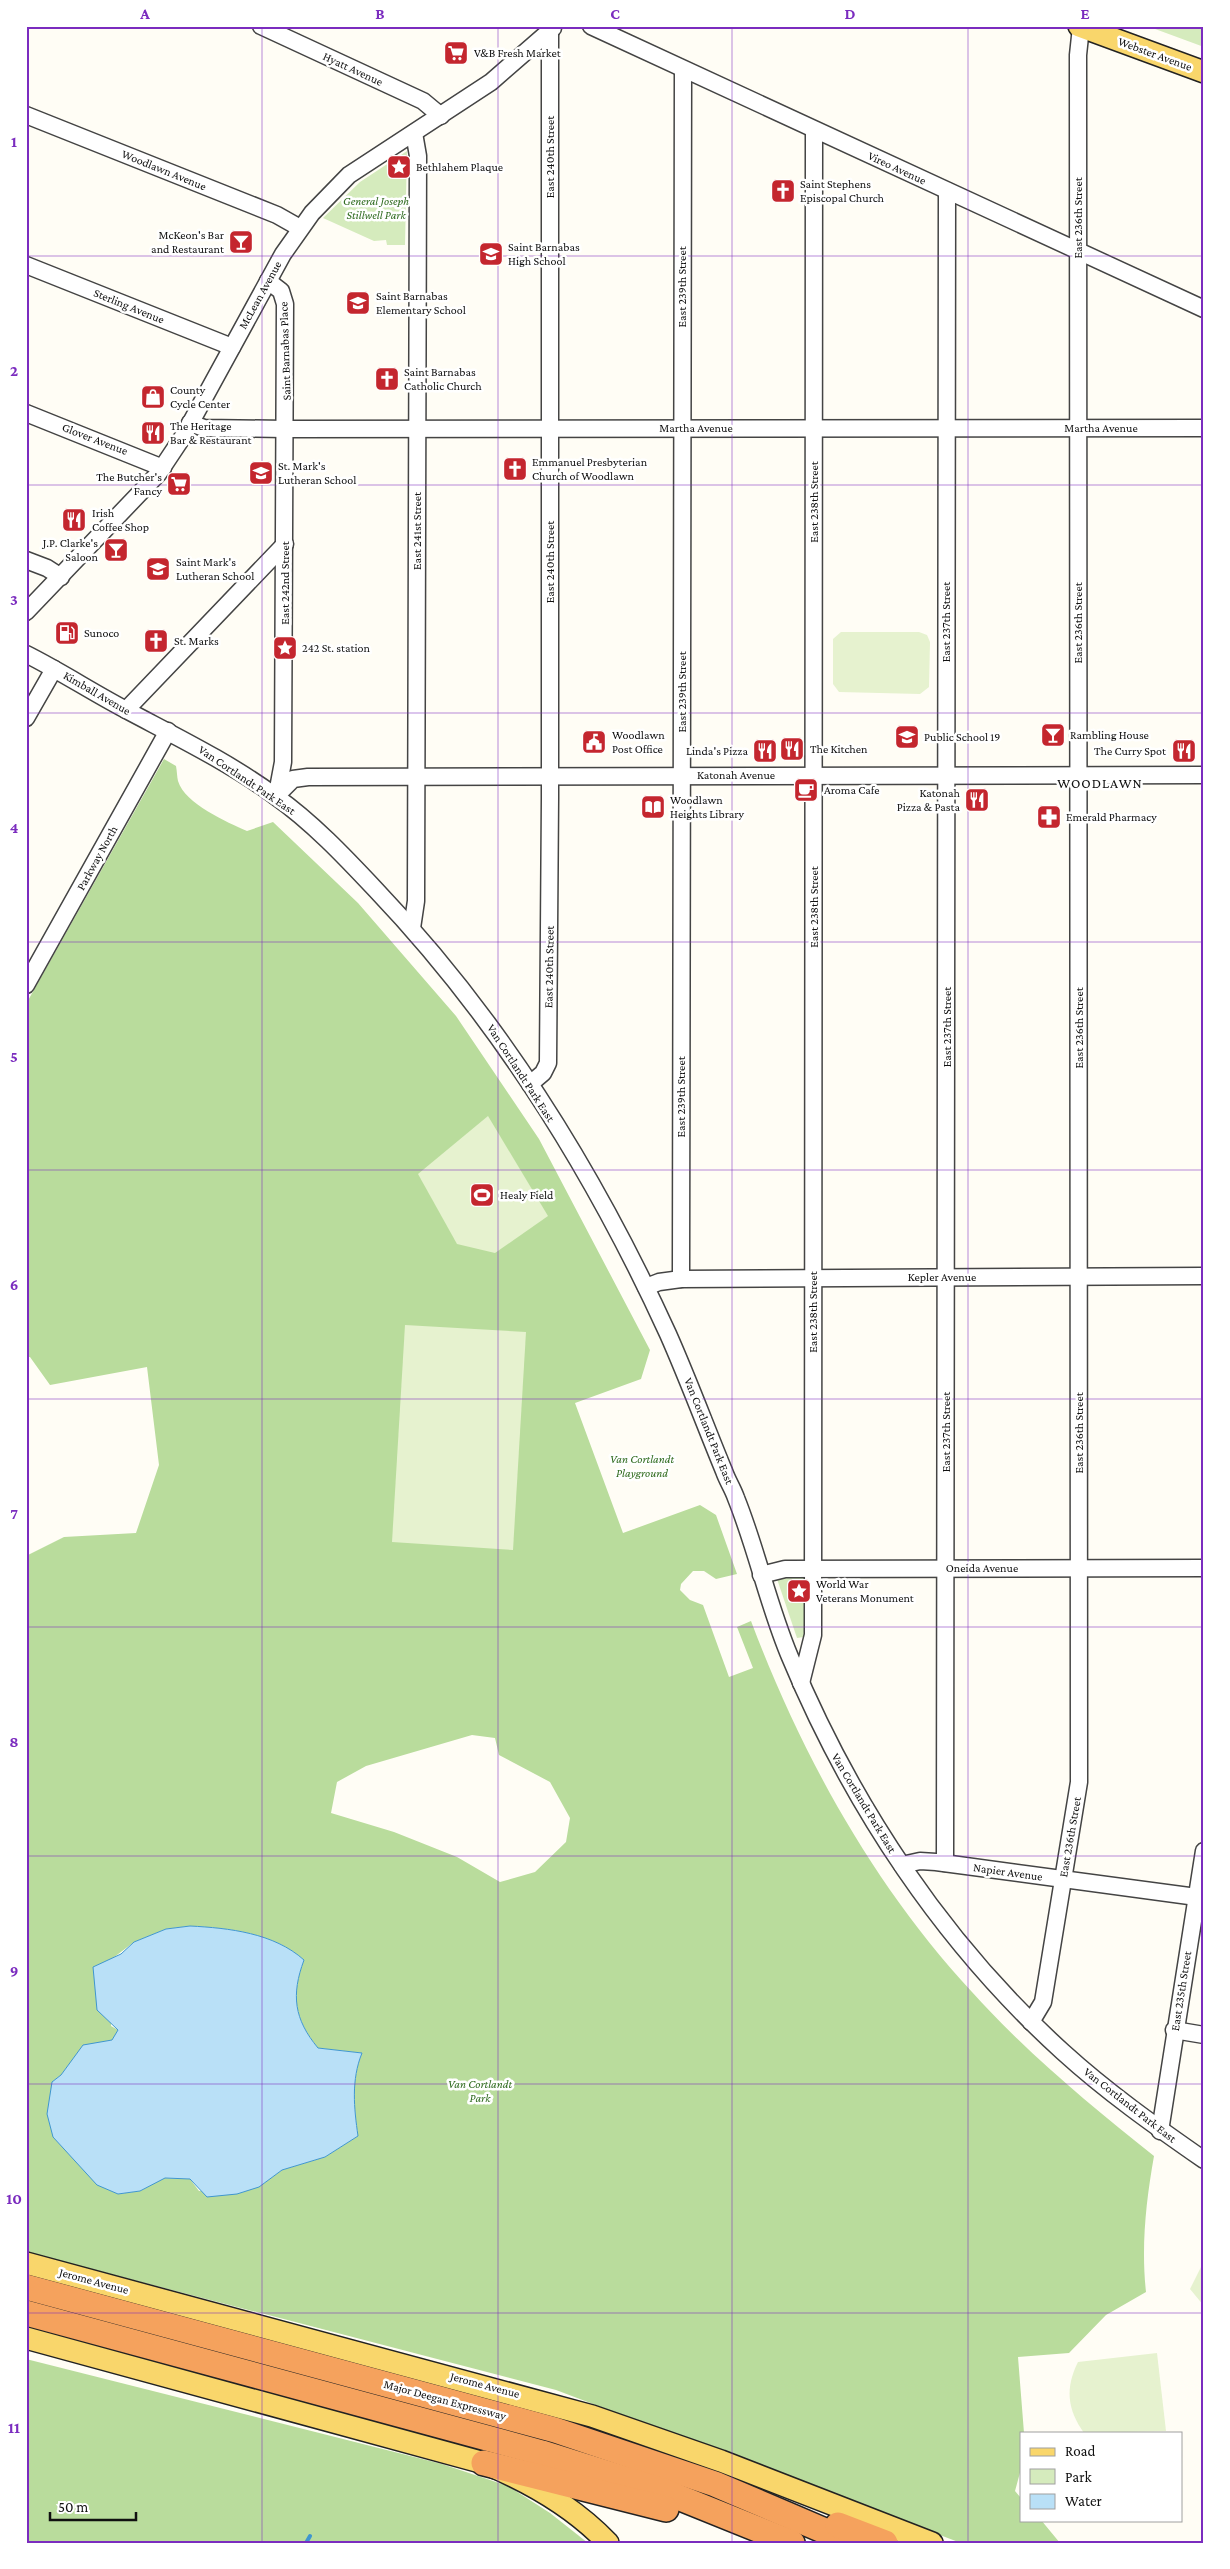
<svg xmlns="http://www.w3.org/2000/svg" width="1230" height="2569" viewBox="0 0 1230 2569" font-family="'Crimson Pro',serif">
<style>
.green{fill:#d5ebbd}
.forest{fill:#b9dc9c;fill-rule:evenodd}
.pitch{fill:#e6f2cf}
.water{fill:#b9e0f7;stroke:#3f96cf}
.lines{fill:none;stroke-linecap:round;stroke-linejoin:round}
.stream{stroke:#3f96cf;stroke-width:4}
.minor-casing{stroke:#444;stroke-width:19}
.major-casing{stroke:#222;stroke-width:24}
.highway-casing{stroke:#222;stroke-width:28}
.minor{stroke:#fff;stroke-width:16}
.major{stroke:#f9d66b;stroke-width:21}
.highway{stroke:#f5a25d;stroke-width:25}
.grid{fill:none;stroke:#7b2cbf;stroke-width:1;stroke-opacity:0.55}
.labels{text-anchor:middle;stroke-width:5;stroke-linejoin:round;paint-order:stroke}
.poi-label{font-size:12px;fill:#111;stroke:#fff;text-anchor:start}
.street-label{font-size:12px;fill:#111;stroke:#fff}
.park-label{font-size:12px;font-style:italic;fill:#2f6b1f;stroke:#fff}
.neighbourhood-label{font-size:14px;letter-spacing:1px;fill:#111;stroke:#fff}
.neatline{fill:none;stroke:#7b2cbf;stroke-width:2}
.grid-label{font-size:16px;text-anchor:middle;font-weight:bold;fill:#7b2cbf}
</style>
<rect width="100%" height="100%" fill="#fffdf5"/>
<!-- green -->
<g class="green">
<path d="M1147,26H1204V47Z"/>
<path d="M407,151L405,245H387L386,240L374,241L323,218L360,182Z"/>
<path d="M811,1575L810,1636L797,1638L777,1579Z"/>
</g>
<!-- forest -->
<g class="forest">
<path d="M164,759L176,766C177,771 177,777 178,781C185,804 227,822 247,831L273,822L358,903L456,1016L539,1139L650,1350L641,1379L575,1403L623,1533L700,1505L716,1515L737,1574L716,1579L704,1571H693L681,1584L680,1590L690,1600L703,1605L729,1677L753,1668L737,1627L751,1621C802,1756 873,1885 972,1992C1027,2053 1090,2105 1154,2156C1146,2201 1141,2247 1146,2292L1106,2315L1069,2353L1018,2357L1024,2433H1021V2469L1015,2491L1021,2498V2520H1041L1060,2543H961L556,2390L26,2252V1556L64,1537L136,1533L159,1465L147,1367L50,1385L30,1357H26V1004ZM472,1735L495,1738L499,1755L550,1782L570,1818L566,1842L535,1872L500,1882L457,1857L394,1832L331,1813L337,1782L366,1766ZM190,1926C229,1928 274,1933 304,1960C291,1995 294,2018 318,2048L362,2053C351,2081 354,2107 358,2136L325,2157L282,2170L259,2187L199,2191L190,2179L164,2178L140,2191L118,2194L97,2184L53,2137L52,2082L61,2075L83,2046L113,2040L118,2030L111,2026L113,1958L134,1942L166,1929Z"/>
<path d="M26,2359L442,2464L508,2486L550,2513L588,2543H26Z"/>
</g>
<!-- pitch -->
<g class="pitch">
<path d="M841,632H919L927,635L930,642L929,687L920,694L839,692L833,684V639Z"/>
<path d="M488,1116L548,1216L495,1253L457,1244L418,1174Z"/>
<path d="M405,1325L526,1332L513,1550L392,1542Z"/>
<path d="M1204,2261V2306L1190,2289Z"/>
<path d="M1157,2353L1166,2431L1084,2433C1067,2409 1065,2388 1078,2362Z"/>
</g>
<!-- water -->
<path class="water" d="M190,1926C229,1928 274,1933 304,1960C291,1995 294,2019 318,2048L362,2053C351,2080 354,2108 358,2136L325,2157L282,2170L259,2187L237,2194L207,2197L190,2179L165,2178L140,2191L118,2194L97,2185L53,2137L47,2114L52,2082L61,2075L83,2045L112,2040L118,2030L97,2010L93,1967L121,1954L134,1942L166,1929Z"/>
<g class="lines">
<!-- stream -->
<path class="stream" d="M306,2543L310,2536"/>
<defs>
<g id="minor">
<path d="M261,26L423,101L441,116"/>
<path d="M591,26L1204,309"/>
<path d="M26,115L277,215L300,228"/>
<path d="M26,265L232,347"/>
<path d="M268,281L281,291L285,304L283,762L277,794"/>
<path d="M26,413L163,468"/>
<path d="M190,423L204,428L286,429L1204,428"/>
<path d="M26,560L47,568L61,577"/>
<path d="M26,612L158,474L184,435L283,254L312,213L349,175L491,82L553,28"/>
<path d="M26,654C62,672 95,694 130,712C179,738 230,763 275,796C312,822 345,857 376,890C499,1019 594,1172 668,1334C688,1379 705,1425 724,1471C727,1480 733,1489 736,1498C757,1550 768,1605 790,1657C852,1806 943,1943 1063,2052C1107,2092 1155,2126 1204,2160"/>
<path d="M126,710L285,544"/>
<path d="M26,718L54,669"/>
<path d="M276,796L293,779L308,777L1204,775"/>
<path d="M412,928L416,901L418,156L414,133"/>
<path d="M26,985L168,731"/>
<path d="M530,1084L543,1073L548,1063L550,798V32"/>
<path d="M681,1279L683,70"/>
<path d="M646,1287L659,1282L681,1279L1204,1276"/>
<path d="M761,1575L785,1569L1204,1568"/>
<path d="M801,1683L813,1635L814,130"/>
<path d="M945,1863L947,191"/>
<path d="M902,1865L920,1861L936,1862L1204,1898"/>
<path d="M1031,2022L1043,2002L1079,1782L1078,55L1081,27"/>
<path d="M1174,2030L1204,2035"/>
<path d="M1160,2131L1204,1851"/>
</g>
<g id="major">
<path d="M1079,26L1204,72"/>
<path d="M26,2263L592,2416L721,2461L932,2543"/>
<path d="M26,2338L484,2463C530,2482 573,2506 608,2543"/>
</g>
<g id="highway">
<path d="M26,2287L555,2430L715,2484L853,2543"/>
<path d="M26,2313L542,2453L663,2491L792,2543"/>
<path d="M484,2463L666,2509"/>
<path d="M838,2525L885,2543"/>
</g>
</defs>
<!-- minor casing -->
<use href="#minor" class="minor-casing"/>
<!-- major casing -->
<use href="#major" class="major-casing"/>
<!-- highway casing -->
<use href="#highway" class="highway-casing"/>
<!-- minor -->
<use href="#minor" class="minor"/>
<!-- major -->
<use href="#major" class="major"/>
<!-- highway -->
<use href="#highway" class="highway"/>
</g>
<!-- grid -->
<path class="grid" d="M262,26V2543M498,26V2543M732,26V2543M968,26V2543M26,256H1204M26,485H1204M26,713H1204M26,942H1204M26,1170H1204M26,1399H1204M26,1627H1204M26,1856H1204M26,2084H1204M26,2313H1204"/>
<!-- icons -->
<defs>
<symbol id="supermarket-square" viewBox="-11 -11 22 22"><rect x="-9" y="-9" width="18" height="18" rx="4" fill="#c4262e" stroke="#fff"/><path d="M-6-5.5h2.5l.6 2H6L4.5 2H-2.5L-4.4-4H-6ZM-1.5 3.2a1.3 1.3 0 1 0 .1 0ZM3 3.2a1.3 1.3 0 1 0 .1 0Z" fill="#fff"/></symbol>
<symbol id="sight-square" viewBox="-11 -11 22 22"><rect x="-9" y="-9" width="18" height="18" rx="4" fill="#c4262e" stroke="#fff"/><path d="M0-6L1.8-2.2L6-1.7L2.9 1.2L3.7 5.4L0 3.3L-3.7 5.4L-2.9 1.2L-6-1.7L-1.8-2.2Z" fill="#fff"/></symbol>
<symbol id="church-square" viewBox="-11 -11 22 22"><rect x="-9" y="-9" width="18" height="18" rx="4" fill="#c4262e" stroke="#fff"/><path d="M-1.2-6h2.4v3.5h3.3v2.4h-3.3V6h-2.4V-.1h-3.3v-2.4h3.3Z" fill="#fff"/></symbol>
<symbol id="bar-square" viewBox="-11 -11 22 22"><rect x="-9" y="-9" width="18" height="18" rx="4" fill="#c4262e" stroke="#fff"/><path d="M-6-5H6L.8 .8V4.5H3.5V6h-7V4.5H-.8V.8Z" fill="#fff"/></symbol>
<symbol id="school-square" viewBox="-11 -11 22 22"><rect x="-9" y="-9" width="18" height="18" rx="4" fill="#c4262e" stroke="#fff"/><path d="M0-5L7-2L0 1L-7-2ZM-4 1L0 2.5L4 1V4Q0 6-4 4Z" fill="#fff"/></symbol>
<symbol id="shop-square" viewBox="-11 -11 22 22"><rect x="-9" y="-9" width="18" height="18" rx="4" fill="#c4262e" stroke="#fff"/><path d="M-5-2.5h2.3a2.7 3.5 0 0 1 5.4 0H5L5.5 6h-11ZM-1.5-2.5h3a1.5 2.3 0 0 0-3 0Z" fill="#fff"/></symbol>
<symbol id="restaurant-square" viewBox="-11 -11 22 22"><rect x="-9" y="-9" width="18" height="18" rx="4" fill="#c4262e" stroke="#fff"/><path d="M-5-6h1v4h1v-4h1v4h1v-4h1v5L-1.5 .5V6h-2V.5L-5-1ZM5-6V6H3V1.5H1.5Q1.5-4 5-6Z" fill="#fff"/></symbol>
<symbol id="fuel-square" viewBox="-11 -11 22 22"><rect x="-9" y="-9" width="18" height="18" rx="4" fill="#c4262e" stroke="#fff"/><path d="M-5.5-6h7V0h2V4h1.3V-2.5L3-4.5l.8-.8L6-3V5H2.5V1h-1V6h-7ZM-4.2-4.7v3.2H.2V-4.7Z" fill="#fff"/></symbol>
<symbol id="civic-square" viewBox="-11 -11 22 22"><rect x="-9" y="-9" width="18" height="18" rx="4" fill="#c4262e" stroke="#fff"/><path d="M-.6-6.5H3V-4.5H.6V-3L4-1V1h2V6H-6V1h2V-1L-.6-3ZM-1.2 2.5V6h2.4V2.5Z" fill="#fff"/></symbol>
<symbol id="cafe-square" viewBox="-11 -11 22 22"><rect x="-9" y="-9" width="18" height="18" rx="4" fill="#c4262e" stroke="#fff"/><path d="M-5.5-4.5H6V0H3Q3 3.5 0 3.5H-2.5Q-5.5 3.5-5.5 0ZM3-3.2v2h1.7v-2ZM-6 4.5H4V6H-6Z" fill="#fff"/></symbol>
<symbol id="library-square" viewBox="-11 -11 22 22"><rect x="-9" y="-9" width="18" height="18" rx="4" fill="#c4262e" stroke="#fff"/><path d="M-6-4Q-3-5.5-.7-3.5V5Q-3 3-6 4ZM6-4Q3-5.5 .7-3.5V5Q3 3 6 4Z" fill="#fff"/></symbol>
<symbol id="pharmacy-square" viewBox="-11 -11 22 22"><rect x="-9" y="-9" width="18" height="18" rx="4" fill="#c4262e" stroke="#fff"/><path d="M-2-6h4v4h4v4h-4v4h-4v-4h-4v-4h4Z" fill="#fff"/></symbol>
<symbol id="stadium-square" viewBox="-11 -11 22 22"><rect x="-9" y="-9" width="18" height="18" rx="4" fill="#c4262e" stroke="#fff"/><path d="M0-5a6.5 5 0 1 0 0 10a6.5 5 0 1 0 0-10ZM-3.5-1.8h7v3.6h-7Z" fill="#fff"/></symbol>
</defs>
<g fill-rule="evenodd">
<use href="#supermarket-square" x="442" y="39" width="28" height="28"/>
<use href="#sight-square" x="385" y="153" width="28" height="28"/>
<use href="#church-square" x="769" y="177" width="28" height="28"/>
<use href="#bar-square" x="227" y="228" width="28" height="28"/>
<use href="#school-square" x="477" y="240" width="28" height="28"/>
<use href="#school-square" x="344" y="289" width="28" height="28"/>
<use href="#church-square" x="373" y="365" width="28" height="28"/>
<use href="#shop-square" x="139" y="383" width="28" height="28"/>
<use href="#restaurant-square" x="139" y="419" width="28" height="28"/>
<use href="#church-square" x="501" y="455" width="28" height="28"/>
<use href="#school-square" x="247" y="459" width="28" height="28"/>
<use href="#supermarket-square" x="165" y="470" width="28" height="28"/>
<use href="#restaurant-square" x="60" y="506" width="28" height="28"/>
<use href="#bar-square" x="102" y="536" width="28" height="28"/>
<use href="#school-square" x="144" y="555" width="28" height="28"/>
<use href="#fuel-square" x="53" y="619" width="28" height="28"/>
<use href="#church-square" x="142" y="627" width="28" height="28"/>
<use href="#sight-square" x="271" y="634" width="28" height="28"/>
<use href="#bar-square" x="1039" y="721" width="28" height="28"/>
<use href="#school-square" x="893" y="723" width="28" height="28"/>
<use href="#civic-square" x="580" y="728" width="28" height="28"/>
<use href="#restaurant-square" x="778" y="735" width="28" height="28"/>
<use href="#restaurant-square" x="751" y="737" width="28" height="28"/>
<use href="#restaurant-square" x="1170" y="737" width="28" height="28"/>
<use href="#cafe-square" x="792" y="776" width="28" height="28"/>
<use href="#restaurant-square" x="963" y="786" width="28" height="28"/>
<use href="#library-square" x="639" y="793" width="28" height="28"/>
<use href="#pharmacy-square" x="1035" y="803" width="28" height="28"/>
<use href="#stadium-square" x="468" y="1181" width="28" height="28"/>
<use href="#sight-square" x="785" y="1577" width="28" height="28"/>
</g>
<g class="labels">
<!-- poi labels -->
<g class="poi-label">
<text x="474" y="57">V&amp;B Fresh Market</text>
<text x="416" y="171">Bethlahem Plaque</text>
<text x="800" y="188">Saint Stephens<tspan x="800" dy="14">Episcopal Church</tspan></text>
<text x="224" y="239" text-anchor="end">McKeon's Bar<tspan x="224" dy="14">and Restaurant</tspan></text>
<text x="508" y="251">Saint Barnabas<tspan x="508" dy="14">High School</tspan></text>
<text x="376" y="300">Saint Barnabas<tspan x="376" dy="14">Elementary School</tspan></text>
<text x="404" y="376">Saint Barnabas<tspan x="404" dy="14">Catholic Church</tspan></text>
<text x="170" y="394">County<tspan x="170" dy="14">Cycle Center</tspan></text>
<text x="170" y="430">The Heritage<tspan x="170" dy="14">Bar &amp; Restaurant</tspan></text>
<text x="532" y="466">Emmanuel Presbyterian<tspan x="532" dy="14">Church of Woodlawn</tspan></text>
<text x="278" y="470">St. Mark's<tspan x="278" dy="14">Lutheran School</tspan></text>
<text x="162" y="481" text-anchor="end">The Butcher's<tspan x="162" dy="14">Fancy</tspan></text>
<text x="92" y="517">Irish<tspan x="92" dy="14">Coffee Shop</tspan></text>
<text x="98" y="547" text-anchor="end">J.P. Clarke's<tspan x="98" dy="14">Saloon</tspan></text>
<text x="176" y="566">Saint Mark's<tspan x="176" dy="14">Lutheran School</tspan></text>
<text x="84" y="637">Sunoco</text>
<text x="174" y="645">St. Marks</text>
<text x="302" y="652">242 St. station</text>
<text x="612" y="739">Woodlawn<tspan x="612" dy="14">Post Office</tspan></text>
<text x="1070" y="739">Rambling House</text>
<text x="924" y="741">Public School 19</text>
<text x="810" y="753">The Kitchen</text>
<text x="748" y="755" text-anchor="end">Linda's Pizza</text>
<text x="1166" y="755" text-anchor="end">The Curry Spot</text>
<text x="824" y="794">Aroma Cafe</text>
<text x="960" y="797" text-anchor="end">Katonah<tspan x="960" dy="14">Pizza &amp; Pasta</tspan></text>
<text x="670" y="804">Woodlawn<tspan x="670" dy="14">Heights Library</tspan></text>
<text x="1066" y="821">Emerald Pharmacy</text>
<text x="500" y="1199">Healy Field</text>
<text x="816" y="1588">World War<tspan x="816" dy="14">Veterans Monument</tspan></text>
</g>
<!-- street labels -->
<g class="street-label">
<text transform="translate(1155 54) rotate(20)" y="4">Webster Avenue</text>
<text transform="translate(353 69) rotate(25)" y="4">Hyatt Avenue</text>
<text transform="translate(550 157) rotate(-90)" y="4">East 240th Street</text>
<text transform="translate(897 168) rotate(25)" y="4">Vireo Avenue</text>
<text transform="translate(164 170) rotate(22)" y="4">Woodlawn Avenue</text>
<text transform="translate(1078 218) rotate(-90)" y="4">East 236th Street</text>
<text transform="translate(682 287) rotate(-90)" y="4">East 239th Street</text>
<text transform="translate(260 295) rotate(-61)" y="4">McLean Avenue</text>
<text transform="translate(129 306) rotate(22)" y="4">Sterling Avenue</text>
<text transform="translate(285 351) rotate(-92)" y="4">Saint Barnabas Place</text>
<text x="696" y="432">Martha Avenue</text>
<text x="1101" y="432">Martha Avenue</text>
<text transform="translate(95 439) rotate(21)" y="4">Glover Avenue</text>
<text transform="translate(814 502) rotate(-90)" y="4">East 238th Street</text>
<text transform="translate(417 531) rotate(-90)" y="4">East 241st Street</text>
<text transform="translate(550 562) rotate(-90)" y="4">East 240th Street</text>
<text transform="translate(285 583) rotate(-90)" y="4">East 242nd Street</text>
<text transform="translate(946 622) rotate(-90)" y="4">East 237th Street</text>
<text transform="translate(1078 623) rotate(-90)" y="4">East 236th Street</text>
<text transform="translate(682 692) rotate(-90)" y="4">East 239th Street</text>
<text transform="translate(97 693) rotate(30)" y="4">Kimball Avenue</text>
<text x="736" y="779">Katonah Avenue</text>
<text transform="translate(247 780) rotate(34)" y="4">Van Cortlandt Park East</text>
<text transform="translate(97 858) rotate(-61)" y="4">Parkway North</text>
<text transform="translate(814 907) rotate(-90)" y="4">East 238th Street</text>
<text transform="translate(549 967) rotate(-89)" y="4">East 240th Street</text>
<text transform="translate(947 1027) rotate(-90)" y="4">East 237th Street</text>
<text transform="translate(1079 1028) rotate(-90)" y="4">East 236th Street</text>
<text transform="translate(521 1073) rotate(57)" y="4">Van Cortlandt Park East</text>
<text transform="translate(681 1097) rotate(-90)" y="4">East 239th Street</text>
<text x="942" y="1281">Kepler Avenue</text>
<text transform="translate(813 1312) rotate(-90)" y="4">East 238th Street</text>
<text transform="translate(709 1431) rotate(68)" y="4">Van Cortlandt Park East</text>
<text transform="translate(946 1432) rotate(-90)" y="4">East 237th Street</text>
<text transform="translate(1079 1433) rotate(-90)" y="4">East 236th Street</text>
<text x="982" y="1572">Oneida Avenue</text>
<text transform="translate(864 1803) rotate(59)" y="4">Van Cortlandt Park East</text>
<text transform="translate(1070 1837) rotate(-80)" y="4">East 236th Street</text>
<text transform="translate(1008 1872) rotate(8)" y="4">Napier Avenue</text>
<text transform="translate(1181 1991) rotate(-81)" y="4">East 235th Street</text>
<text transform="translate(1130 2105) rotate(38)" y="4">Van Cortlandt Park East</text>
<text transform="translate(94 2281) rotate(15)" y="4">Jerome Avenue</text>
<text transform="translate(485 2385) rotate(15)" y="4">Jerome Avenue</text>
<text transform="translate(445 2400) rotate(15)" y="4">Major Deegan Expressway</text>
</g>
<!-- park labels -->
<g class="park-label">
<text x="376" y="205">General Joseph<tspan x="376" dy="14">Stillwell Park</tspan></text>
<text x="642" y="1463">Van Cortlandt<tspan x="642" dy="14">Playground</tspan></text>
<text x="480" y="2088">Van Cortlandt<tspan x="480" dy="14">Park</tspan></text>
</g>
<!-- neighbourhood labels -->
<g class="neighbourhood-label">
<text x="1100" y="788">WOODLAWN</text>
</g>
</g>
<!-- border -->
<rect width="1230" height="2569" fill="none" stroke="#ffffff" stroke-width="55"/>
<!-- legend -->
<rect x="1020" y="2432" width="162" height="90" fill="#ffffff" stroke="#a0a0a0"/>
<rect x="1030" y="2448" width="25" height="8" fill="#f9d66b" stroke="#a0a0a0"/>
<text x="1065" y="2456" font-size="15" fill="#111111">Road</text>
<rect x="1030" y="2469" width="25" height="15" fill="#d5ebbd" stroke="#a0a0a0"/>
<text x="1065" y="2482" font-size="15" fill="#111111">Park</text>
<rect x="1030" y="2494" width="25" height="15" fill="#b9e0f7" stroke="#a0a0a0"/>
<text x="1065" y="2506" font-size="15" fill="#111111">Water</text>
<!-- scale -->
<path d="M50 2512v8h86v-8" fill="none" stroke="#111111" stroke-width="2.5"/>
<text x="58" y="2512" font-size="15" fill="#111111" stroke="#ffffff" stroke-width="4" paint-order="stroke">50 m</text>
<rect x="28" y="28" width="1174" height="2514" class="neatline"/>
<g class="grid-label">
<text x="145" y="19">A</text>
<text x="380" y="19">B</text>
<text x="615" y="19">C</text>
<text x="850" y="19">D</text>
<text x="1085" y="19">E</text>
<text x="14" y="147">1</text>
<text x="14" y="376">2</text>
<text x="14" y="605">3</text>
<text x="14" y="833">4</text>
<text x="14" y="1062">5</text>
<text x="14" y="1290">6</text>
<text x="14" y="1519">7</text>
<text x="14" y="1747">8</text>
<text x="14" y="1976">9</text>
<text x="14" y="2204">10</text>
<text x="14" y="2433">11</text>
</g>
</svg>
